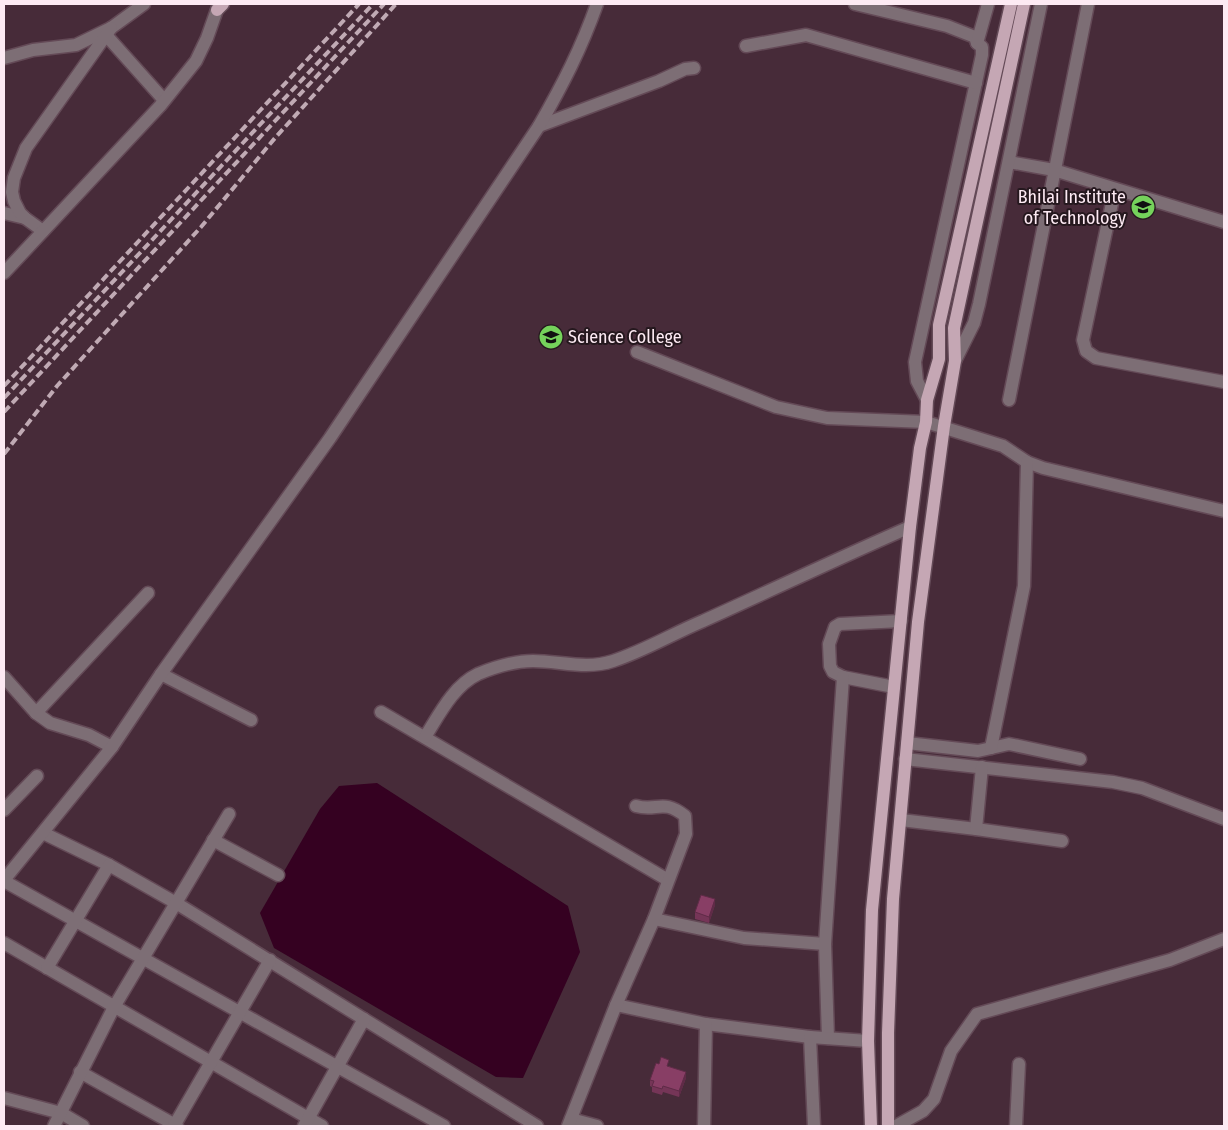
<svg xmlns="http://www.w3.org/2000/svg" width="1228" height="1130" viewBox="0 0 1228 1130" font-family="'Fira Sans Condensed',sans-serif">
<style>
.water{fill:#350121}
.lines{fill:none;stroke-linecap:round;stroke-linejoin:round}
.minor-casing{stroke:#644a57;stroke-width:15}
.major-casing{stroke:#644a57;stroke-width:15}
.minor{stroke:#7d6e75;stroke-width:12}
.major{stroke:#c5a7b4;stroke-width:12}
.rail{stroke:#c0aab4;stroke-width:4;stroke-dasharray:8 4;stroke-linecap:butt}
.wall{fill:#753557}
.shaded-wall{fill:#5f2b47}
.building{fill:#883e65;stroke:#5f2b47}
.labels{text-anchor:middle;stroke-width:4;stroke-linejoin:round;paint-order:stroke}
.poi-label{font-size:18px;fill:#fdeaf3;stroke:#25181e;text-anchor:end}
</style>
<rect width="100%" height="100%" fill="#472b39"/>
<!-- water -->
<path class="water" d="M377,783L568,906L580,952L523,1078L496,1077L274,948L260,913L320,809L339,786Z"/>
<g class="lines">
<defs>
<g id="minor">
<path d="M855,4L947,26L975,37L977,43L982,47V55L915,362L917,381L927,400"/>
<path d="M106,35L164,100"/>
<path d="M977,43L988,4"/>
<path d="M746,46L806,35L976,83"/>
<path d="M4,58L33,50L76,45L111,28L144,4"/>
<path d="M539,126L659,81L685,69L694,68"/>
<path d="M1009,162L1054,170L1224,222"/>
<path d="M1115,189L1083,340L1086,351L1096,358L1224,382"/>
<path d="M4,213L25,218"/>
<path d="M43,231L25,218L20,213L14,201L12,192L14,178L26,148L111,28"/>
<path d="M4,273L160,106L196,61L207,38L219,4"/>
<path d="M637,352L776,407L827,418L926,422L1003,446L1027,462L1043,468L1224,511"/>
<path d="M955,361L974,323L979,304L1041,4"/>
<path d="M1009,400L1088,4"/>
<path d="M161,674L251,720"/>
<path d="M4,677L36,713L50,723L89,735L112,747"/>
<path d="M894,687L843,677L833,672L830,666L829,644L835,627L840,624L901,621"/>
<path d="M381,712L668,880"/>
<path d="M36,713L148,593"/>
<path d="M425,737C439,715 453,686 478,674C495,667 515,661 533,661C560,661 586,670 613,661C644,651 672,634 703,621C772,590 841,557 910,527"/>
<path d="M907,743L978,751L1009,744L1080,759"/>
<path d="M991,748L1024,586L1027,462"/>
<path d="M905,759L1113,782L1142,788L1224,819"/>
<path d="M4,810L37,776"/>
<path d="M901,820L976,829L1062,841"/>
<path d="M976,829L982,767"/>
<path d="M43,833L109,865L176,903L537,1126"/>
<path d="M213,840L278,875"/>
<path d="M4,880L112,747L161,674L330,438L539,126C563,84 581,49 597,4"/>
<path d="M4,881L444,1126"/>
<path d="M654,919L744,938L825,944"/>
<path d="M4,943L322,1126"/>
<path d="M47,968L109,865"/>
<path d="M616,1005L706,1024L810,1037"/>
<path d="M828,1038L825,944L843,677"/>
<path d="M80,1072L177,1126"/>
<path d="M4,1098L61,1113L83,1126"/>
<path d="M571,1119L597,1126"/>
<path d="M54,1126L114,1007L229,814"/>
<path d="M174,1126L270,960"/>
<path d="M304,1126L364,1019"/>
<path d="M568,1126L616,1005L654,919L686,834L685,816C663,798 657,812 636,806"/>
<path d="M704,1126L706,1024"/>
<path d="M814,1126L810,1037L868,1041"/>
<path d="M896,1126L923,1111L934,1099L951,1051L977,1014L1170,960L1224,939"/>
<path d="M1016,1126L1019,1064"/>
</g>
<g id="major">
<path d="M217,10L223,4"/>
<path d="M871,1126L868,1041L872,910L910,527L920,448L926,422L927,400L939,359V325L1011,4"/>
<path d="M888,1126V1033L893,899L918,622L944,426L955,361L954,328L1024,4"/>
</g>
</defs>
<!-- minor casing -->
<use href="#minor" class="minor-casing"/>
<!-- major casing -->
<use href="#major" class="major-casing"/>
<!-- minor -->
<use href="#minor" class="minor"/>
<!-- major -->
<use href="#major" class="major"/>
<!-- rail -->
<g class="rail">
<path d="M4,386L359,4"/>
<path d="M4,398L373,4"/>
<path d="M4,412L384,4"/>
<path d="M4,454L57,386L201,227L275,138L396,4"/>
</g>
</g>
<!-- wall -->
<g class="wall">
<path d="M715,905L709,923L695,919V912Z"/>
<path d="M669,1066L686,1078L679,1097L663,1092L662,1095L652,1092V1087L650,1086V1080Z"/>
</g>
<!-- shaded-wall -->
<g class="shaded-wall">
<path d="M715,899V905L709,923V917Z"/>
<path d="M686,1072V1078L679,1097V1091Z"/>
</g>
<!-- building -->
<g class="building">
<path d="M701,895L715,899L709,917L695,912Z"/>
<path d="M661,1057L669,1060L667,1066L686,1072L679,1091L663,1086L662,1089L652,1086L654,1081L650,1080L656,1063L659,1064Z"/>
</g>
<!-- icons -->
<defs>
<symbol id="university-disc" viewBox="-11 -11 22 22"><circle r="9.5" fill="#75d25b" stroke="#25181e"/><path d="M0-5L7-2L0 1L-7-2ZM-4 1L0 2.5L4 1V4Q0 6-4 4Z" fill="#111"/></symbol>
</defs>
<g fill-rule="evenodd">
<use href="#university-disc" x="1129" y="193" width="28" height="28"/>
<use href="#university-disc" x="537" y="323" width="28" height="28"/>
</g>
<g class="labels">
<!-- poi labels -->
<g class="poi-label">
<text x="1126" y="203">Bhilai Institute<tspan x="1126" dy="21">of Technology</tspan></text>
<text x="568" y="343" text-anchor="start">Science College</text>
</g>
</g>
<!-- border -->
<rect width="1228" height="1130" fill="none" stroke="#fdeaf3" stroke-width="10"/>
</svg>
